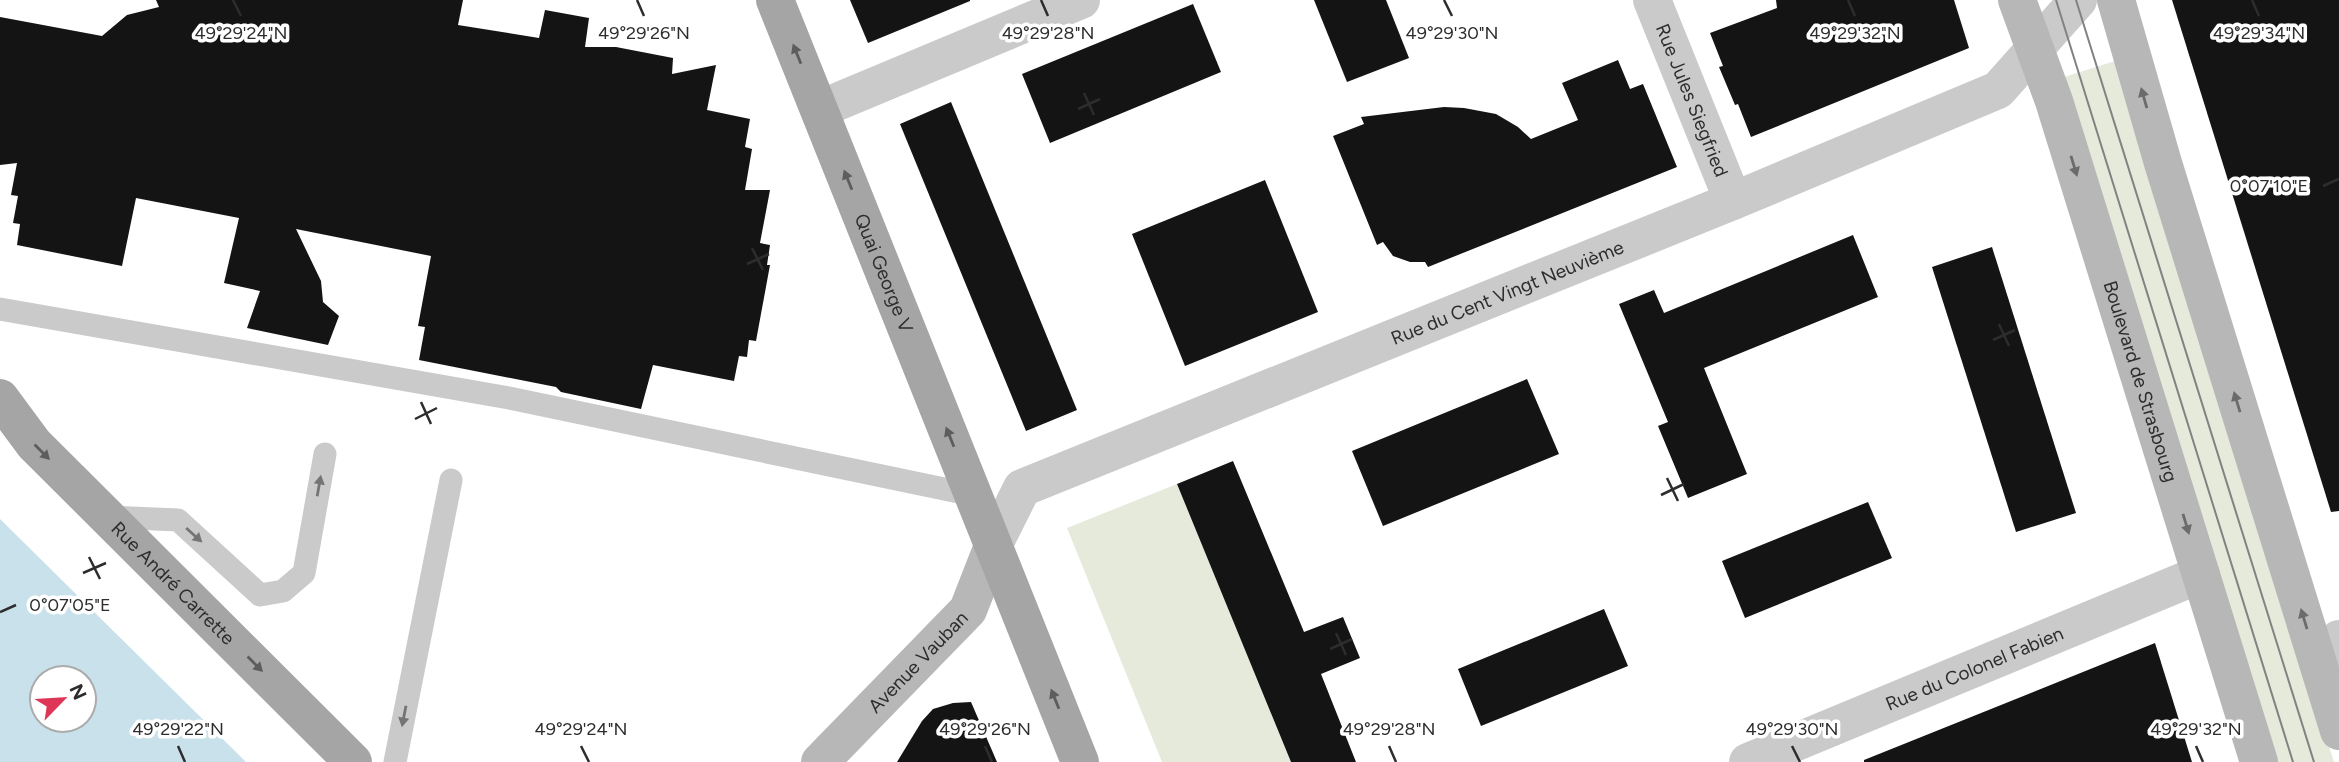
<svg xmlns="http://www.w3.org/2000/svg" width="2339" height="762" viewBox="0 0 2339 762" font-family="Figtree,sans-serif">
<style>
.green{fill:#e5eadb}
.water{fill:#c8e1ea;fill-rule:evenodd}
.building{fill:#141414}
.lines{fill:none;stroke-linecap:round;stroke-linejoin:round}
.lane{stroke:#cacaca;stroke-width:23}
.street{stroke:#cacaca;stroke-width:38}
.secondary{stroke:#b7b7b7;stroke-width:38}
.primary{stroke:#a5a5a5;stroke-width:38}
.tram{stroke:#828282;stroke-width:2}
.oneway{fill:#5d5d5d}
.oneway2{fill:#6b6b6b}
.oneway3{fill:#747474}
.ticks{fill:none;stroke:#2d2d2d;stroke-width:2.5}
.labels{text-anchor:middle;stroke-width:7;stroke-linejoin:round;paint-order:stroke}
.street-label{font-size:19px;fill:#2d2d2d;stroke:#fff}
.ticks-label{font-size:18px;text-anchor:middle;fill:#2d2d2d;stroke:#fff;stroke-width:7;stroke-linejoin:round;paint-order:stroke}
</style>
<rect width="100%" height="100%" fill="#fff"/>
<!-- green -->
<g class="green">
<path d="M2115,61L2334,762H2271L2058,79Z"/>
<path d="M1177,484L1291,762H1162L1067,528Z"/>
</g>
<!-- water -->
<path class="water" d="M0,519L246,762H0ZM42,678H84V720H42Z"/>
<!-- building -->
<g class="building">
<path d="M156,0H463L458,25L539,38L545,10L589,18L585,47H616L673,58L672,74L716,65L707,110L750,119L745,147L752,149L745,190H770L760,243L770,245L767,265H770L756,341L749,340L747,357L739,356L734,381L653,365L641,409L561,392L556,387L419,360L425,327L418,326L431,256L296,229L321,281L323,302L339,316L328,345L247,328L260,291L224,283L239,218L136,198L122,266L17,245L20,224L13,223L18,196L11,195L17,163L0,165V17L102,36L127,15L159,7Z"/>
<path d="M850,0H970V1L868,43Z"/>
<path d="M1314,0H1386L1409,58L1347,82Z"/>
<path d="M1776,0H1954L1969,48L1751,137L1738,104L1735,105L1719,67L1723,66L1710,33L1777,8Z"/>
<path d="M2172,0H2339V511L2331,512Z"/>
<path d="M1193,4L1221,72L1050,143L1022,74Z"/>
<path d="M1618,60L1630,89L1643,84L1677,167L1428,267L1425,262H1410L1393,256L1383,242L1377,245L1333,136L1364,124L1361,117L1444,107L1464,108L1496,114L1518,127L1531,139L1578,120L1562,83Z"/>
<path d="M951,102L1077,410L1026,431L900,124Z"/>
<path d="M1265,180L1318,312L1185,366L1132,234Z"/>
<path d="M1853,235L1878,297L1704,368L1747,474L1688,498L1658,426L1668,422L1619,304L1654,290L1664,313Z"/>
<path d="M1992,247L2076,513L2016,532L1932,267Z"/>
<path d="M1527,379L1559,454L1383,526L1352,451Z"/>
<path d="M1233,461L1304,632L1343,617L1360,658L1321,674L1356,762H1291L1177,484Z"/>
<path d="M1868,502L1892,558L1745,618L1722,561Z"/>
<path d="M1604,609L1628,666L1481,726L1458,669Z"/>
<path d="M2155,643L2192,762H1864V760Z"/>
<path d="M971,702L997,762H897L922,721L933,709L953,703Z"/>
</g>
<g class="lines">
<!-- lane -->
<g class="lane">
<path d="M0,309L509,398L973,495"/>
<path d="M108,517L178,520L260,595L283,591L304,573L325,454"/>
<path d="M395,762L451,480"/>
</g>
<!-- street -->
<g class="street">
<path id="s1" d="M1652,0L1733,201"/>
<path d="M820,109L1081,0"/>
<path id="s2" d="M993,546L1022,488L1733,201L1998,90L2078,0"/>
<path d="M2318,661L2339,639"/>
<path id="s3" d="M1748,762L2201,574"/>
</g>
<!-- secondary -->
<g class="secondary">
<path id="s4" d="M2017,0L2054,101L2259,762"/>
<path d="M2116,0L2163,163L2339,731"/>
<path id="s5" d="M820,762L968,610L993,546"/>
</g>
<!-- primary -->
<g class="primary">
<path id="s6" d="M775,0L1080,762"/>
<path id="s7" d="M0,398L34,444L353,762"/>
</g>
<!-- tram -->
<g class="tram">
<path d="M2056,0L2293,762"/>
<path d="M2076,0L2314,762"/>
</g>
</g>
<!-- one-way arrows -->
<defs><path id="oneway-solid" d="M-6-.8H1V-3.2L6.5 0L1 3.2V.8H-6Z" transform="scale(1.75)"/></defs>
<g class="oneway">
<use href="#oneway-solid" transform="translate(797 54) rotate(-112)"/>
<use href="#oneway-solid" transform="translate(848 180) rotate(-112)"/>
<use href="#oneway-solid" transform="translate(950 437) rotate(-112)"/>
<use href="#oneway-solid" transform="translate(42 452) rotate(45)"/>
<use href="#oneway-solid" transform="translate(255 664) rotate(45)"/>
<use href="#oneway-solid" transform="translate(1055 699) rotate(-112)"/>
</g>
<g class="oneway2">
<use href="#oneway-solid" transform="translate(2144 98) rotate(-106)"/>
<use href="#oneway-solid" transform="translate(2074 166) rotate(73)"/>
<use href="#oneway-solid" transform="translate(2237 402) rotate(-107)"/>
<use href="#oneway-solid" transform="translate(2186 524) rotate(73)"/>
<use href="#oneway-solid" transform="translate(2304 619) rotate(-107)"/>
</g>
<g class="oneway3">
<use href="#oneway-solid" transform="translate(319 486) rotate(-80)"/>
<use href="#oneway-solid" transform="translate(194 535) rotate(42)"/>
<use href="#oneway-solid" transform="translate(404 716) rotate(101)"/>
</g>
<!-- ticks -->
<path class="ticks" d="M233,0L241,16M637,0L644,16M1041,0L1048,16M1444,0L1452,16M1848,0L1855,16M2252,0L2259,16M1084,93L1094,115M1078,109L1100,99M2323,186L2339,179M752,248L763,270M747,264L769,254M1999,324L2009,346M1993,340L2015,330M421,402L431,424M415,419L437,408M1667,478L1678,501M1661,495L1684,484M89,557L100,579M83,573L106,563M0,612L16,605M1336,633L1346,655M1330,649L1352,639M178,746L185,762M581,746L589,762M985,746L992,762M1389,746L1396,762M1792,746L1800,762M2196,746L2203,762"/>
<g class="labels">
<!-- street labels -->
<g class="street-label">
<text dy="7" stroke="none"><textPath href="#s1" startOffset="108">Rue Jules Siegfried</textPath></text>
<text dy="7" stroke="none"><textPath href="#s6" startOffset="294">Quai George V</textPath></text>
<text dy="7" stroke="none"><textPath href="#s2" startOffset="588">Rue du Cent Vingt Neuvième</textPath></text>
<text dy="7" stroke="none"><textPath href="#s4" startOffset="401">Boulevard de Strasbourg</textPath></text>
<text dy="7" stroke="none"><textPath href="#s7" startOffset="254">Rue André Carrette</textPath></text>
<text dy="7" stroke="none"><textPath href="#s5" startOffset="140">Avenue Vauban</textPath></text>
<text dy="7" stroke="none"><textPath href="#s3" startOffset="245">Rue du Colonel Fabien</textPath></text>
</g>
</g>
<g class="ticks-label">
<text x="241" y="39">49°29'24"N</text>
<text x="644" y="39">49°29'26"N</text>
<text x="1048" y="39">49°29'28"N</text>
<text x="1452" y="39">49°29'30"N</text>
<text x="1855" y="39">49°29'32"N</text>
<text x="2259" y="39">49°29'34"N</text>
<text x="2269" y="192">0°07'10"E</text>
<text x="70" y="611">0°07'05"E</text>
<text x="178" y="735">49°29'22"N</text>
<text x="581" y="735">49°29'24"N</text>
<text x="985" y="735">49°29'26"N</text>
<text x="1389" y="735">49°29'28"N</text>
<text x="1792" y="735">49°29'30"N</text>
<text x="2196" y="735">49°29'32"N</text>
</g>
<!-- north arrow -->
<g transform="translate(63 699) rotate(65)"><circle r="33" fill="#ffffff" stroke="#ababab" stroke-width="2"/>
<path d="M0-5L12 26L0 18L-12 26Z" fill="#de3657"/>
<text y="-10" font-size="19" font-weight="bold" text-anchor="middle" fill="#2d2d2d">N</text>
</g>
</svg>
